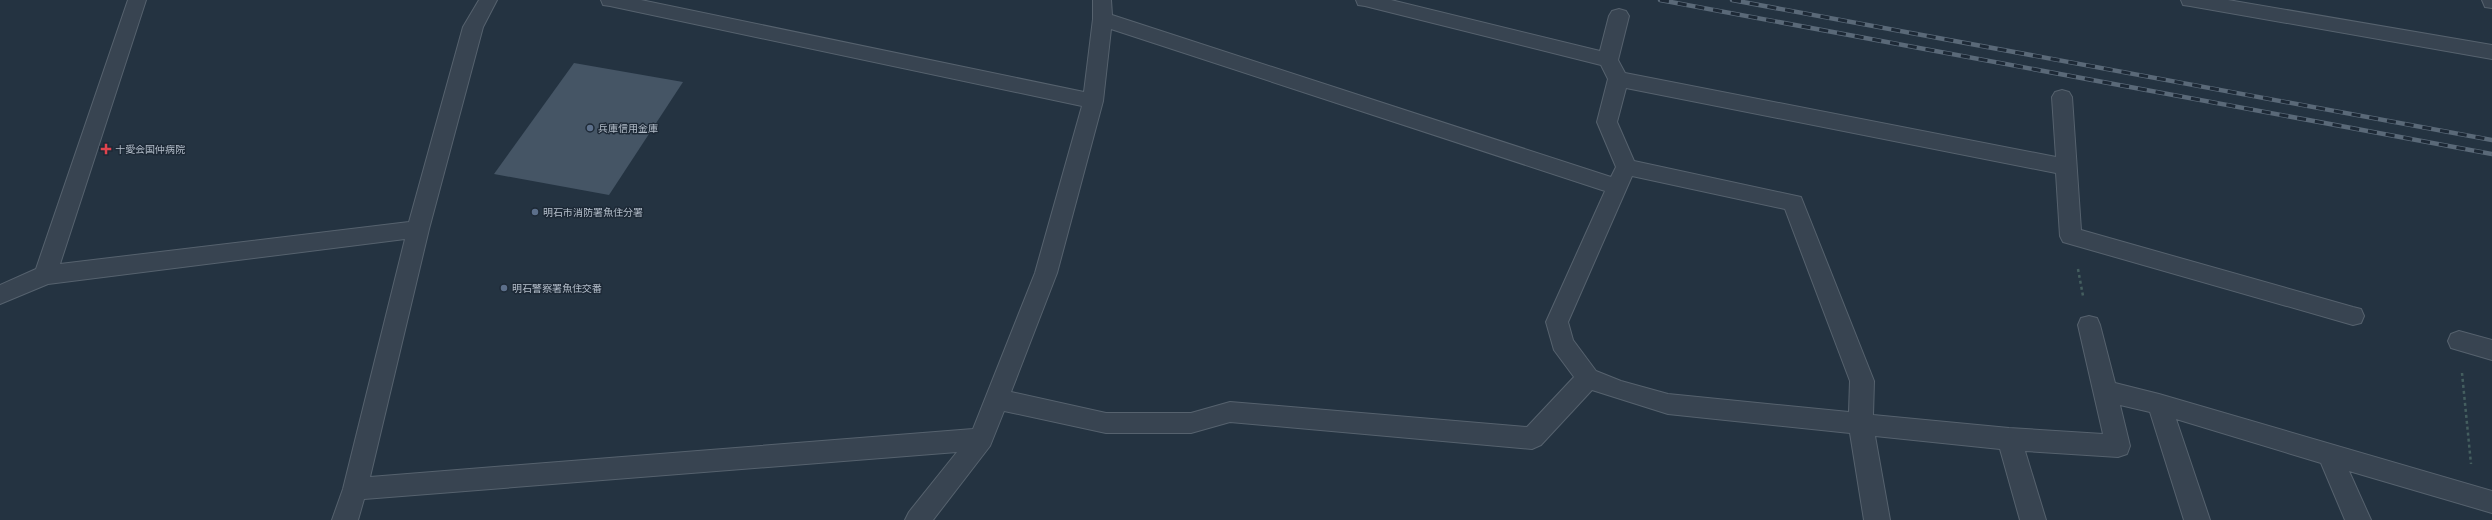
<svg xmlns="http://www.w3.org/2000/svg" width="2492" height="520" viewBox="0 0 2492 520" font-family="Lato,'Noto Sans JP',sans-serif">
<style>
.building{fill:#455565}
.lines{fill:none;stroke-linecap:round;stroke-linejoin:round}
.minor-casing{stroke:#56626e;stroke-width:2}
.path{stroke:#445e5f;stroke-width:2.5;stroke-dasharray:3 3;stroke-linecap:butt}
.minor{fill:#384451;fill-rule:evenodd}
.rail-casing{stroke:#5a6978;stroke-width:4.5}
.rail{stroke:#1d2936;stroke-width:3;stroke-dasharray:9;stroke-linecap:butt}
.service-dot{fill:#5c6f8a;stroke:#1d2936;stroke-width:1.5}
.health-dot{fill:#e0444e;stroke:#1d2936;stroke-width:1.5}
.labels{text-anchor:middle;stroke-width:3;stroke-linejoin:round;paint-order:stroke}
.poi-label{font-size:10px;fill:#b5bfcb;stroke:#1d2936;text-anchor:start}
</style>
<rect width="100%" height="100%" fill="#243341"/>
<!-- building -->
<path class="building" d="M574,63L683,82L609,195L494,174Z"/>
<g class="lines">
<defs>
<g id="minor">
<path d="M128,0H146L60,264L409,222L463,27L479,0H497L483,27L429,229L370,477L973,429L1035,273L1082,106L610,6L603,5L601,0H641L1084,92L1093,19V0H1111L1112,15L1611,177L1616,167L1597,122L1608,79L1601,65L1365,6L1358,5L1356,0H1391L1600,51L1609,16L1612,11L1619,9L1626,11L1629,16L1618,60L1625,73L2056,157L2052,97L2055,92L2062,90L2069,92L2072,97L2081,230L2353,307L2361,309L2364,316L2361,323L2353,325L2063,242L2060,236L2056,173L1626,88L1617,122L1634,161L1801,197L1874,381L1873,415L2009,428L2103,434L2078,325L2081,318L2089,316L2097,318L2100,325L2115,383L2159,394L2492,491V513L2349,471L2371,520H2345L2321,463L2176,419L2210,520H2184L2150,412L2120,405L2130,446L2127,454L2118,457L2025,451L2046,520H2020L2000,449L1875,436L1890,520H1864L1850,433L1668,414L1592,390L1541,445L1532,449L1230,422L1191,433H1106L1004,411L990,446L933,520H905L909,512L957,452L364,499L358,520H332L343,489L405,239L48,284L0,304V285L36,269ZM1111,29L1605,191L1546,322L1554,350L1574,377L1527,427L1230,402L1191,413H1106L1011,392L1057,273L1103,101ZM1632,176L1785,209L1850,381L1849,412L1668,394L1621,381L1596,371L1573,340L1568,322Z"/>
<path d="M2181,0H2228L2492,45V59L2190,6L2183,5Z"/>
<path d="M2482,0H2492V8L2485,7Z"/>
<path d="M2459,331L2492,340V360L2451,348L2448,341L2451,334Z"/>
</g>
</defs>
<!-- minor casing -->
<use href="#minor" class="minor-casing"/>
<!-- path -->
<g class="path">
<path d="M2078,269L2083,296"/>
<path d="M2462,373L2471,464"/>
</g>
<!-- minor -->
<use href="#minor" class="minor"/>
<defs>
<g id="rail">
<path d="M1660,0L2492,154"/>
<path d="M1732,0L2492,140"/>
</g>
</defs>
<!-- rail casing -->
<use href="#rail" class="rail-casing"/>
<!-- rail -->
<use href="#rail" class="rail"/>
</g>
<!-- markers -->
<g class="service-dot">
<circle cx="590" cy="128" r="4"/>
<circle cx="535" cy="212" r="4"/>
<circle cx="504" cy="288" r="4"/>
</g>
<path class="health-dot" d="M104 143h4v4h4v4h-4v4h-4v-4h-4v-4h4z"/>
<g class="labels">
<!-- poi labels -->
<g class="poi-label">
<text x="598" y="132">兵庫信用金庫</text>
<text x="115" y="153">十愛会国仲病院</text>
<text x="543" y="216">明石市消防署魚住分署</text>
<text x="512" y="292">明石警察署魚住交番</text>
</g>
</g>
</svg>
